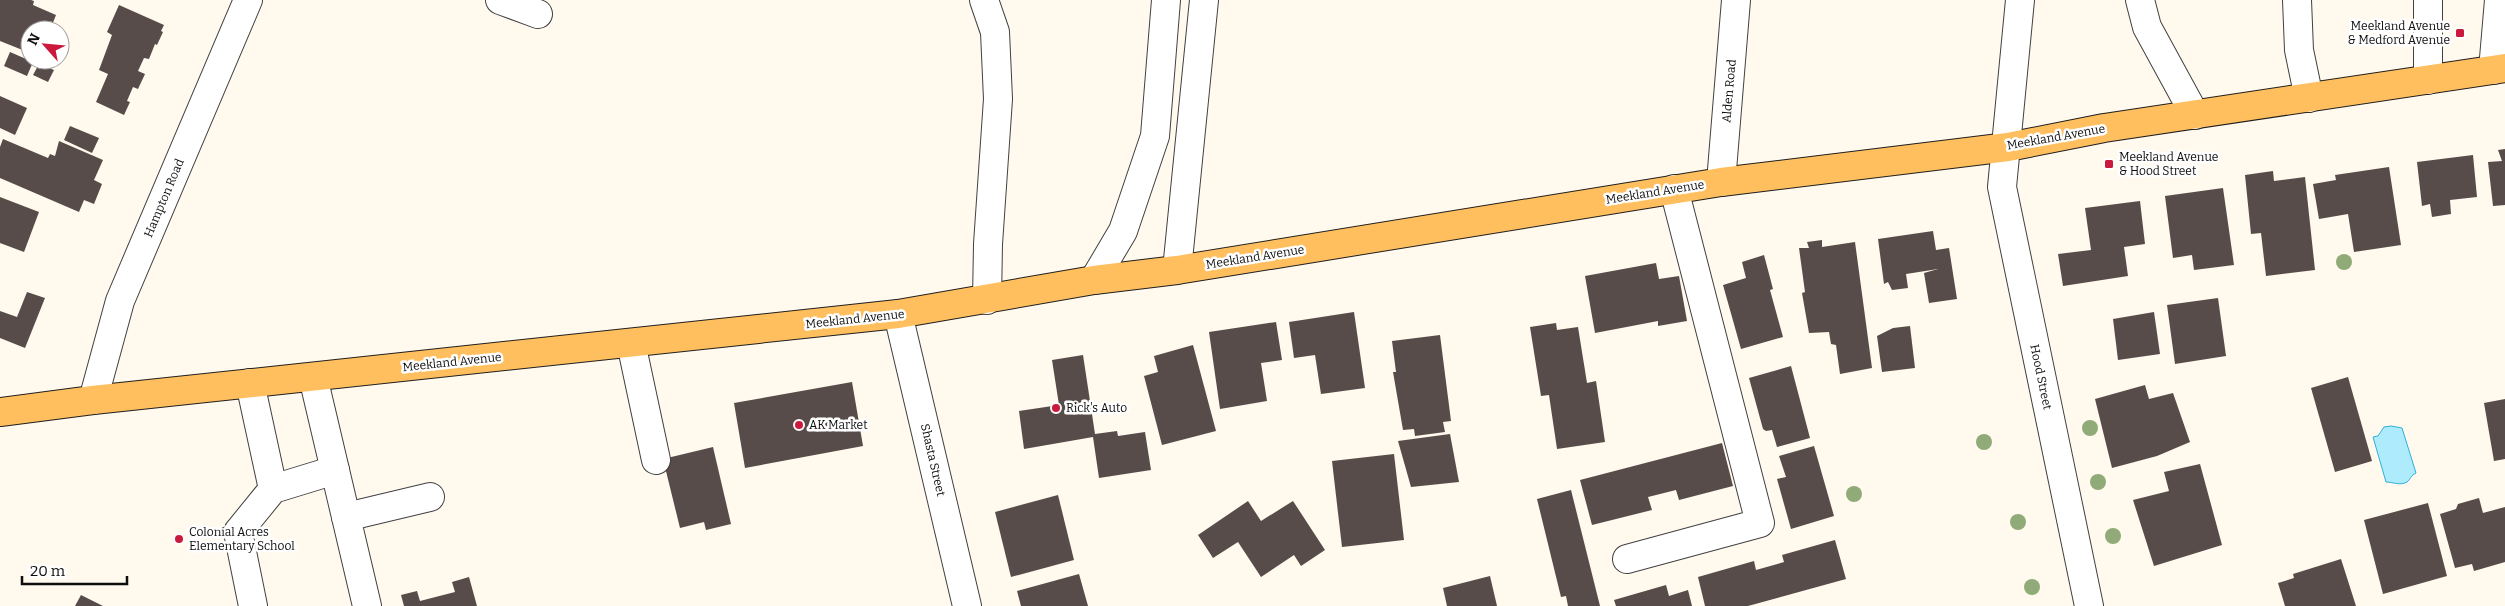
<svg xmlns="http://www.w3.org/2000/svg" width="2505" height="606" viewBox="0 0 2505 606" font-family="Bitter,serif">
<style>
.water{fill:#aeebfc;stroke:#2eb0d9}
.building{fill:#574c49}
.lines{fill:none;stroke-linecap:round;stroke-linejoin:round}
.minor-casing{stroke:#414141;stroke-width:30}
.major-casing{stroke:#1f1f1f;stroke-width:30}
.minor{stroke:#fff;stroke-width:28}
.major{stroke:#ffbf5e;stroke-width:28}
.tree{fill:#90ab78}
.poi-dot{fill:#ca193d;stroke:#fff;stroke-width:2}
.labels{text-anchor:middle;stroke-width:5;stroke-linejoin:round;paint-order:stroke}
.poi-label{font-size:12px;fill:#0e0e0e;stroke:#fff;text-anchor:start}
.street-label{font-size:12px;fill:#0e0e0e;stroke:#fff}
</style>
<rect width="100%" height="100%" fill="#fff9ee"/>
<!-- water -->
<path class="water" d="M2391,426L2402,428L2416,473C2410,476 2411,479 2407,482C2400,486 2393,482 2386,482L2373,437L2378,436L2384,427Z"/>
<!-- building -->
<g class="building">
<path d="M0,0H31L34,1L33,5L56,15L50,30H30V53L0,41Z"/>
<path d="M119,5L164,25L161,31L163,32L157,45L155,44L149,59L144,58L138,71L145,74L138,89L133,87L127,101L130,102L124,115L96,102L108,74L99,70L112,35L107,32Z"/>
<path d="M10,52L33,62L27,76L4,66Z"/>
<path d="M39,64L54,70L48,82L33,75Z"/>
<path d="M0,96L27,108L15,135L0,128Z"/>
<path d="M70,126L99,138L92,153L64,140Z"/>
<path d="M3,139L48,158L50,154L55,156L59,141L103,160L94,180L102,184L94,204L84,200L79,212L0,178V147Z"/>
<path d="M2505,149V205L2493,206L2488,162L2502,161L2498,150Z"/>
<path d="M2473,155L2477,197L2450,200L2451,214L2432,217L2430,204L2422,206L2417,162Z"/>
<path d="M2389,167L2401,245L2354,252L2348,214L2319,219L2313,184L2336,180L2335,175Z"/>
<path d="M2273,171L2274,181L2305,177L2315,270L2266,276L2261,233L2251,234L2245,175Z"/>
<path d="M2223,188L2234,265L2194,270L2192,255L2173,258L2165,196Z"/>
<path d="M0,197L39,212L24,252L0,243Z"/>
<path d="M2140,201L2145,244L2124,247L2128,276L2063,286L2058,254L2091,250L2085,208Z"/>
<path d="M1933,231L1936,250L1949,248L1957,299L1929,303L1924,273L1938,269L1906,274L1908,288L1892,290L1888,282L1884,284L1878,239Z"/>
<path d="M1822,240V247L1855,242L1872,368L1840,374L1836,345L1831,344L1829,332L1809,333L1802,293L1805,292L1799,248H1809L1807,242Z"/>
<path d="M1764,255L1773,289L1770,290L1783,337L1741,349L1723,285L1746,278L1742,262Z"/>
<path d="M1656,263L1659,279L1679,276L1687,321L1658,326V321L1595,333L1585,276Z"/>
<path d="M27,292L45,298L25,348L0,338V311L17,317Z"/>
<path d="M2218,298L2226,356L2175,364L2167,305Z"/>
<path d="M1354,312L1365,388L1321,394L1315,355L1294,358L1289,322Z"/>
<path d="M2154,312L2160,354L2118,360L2113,319Z"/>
<path d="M1276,322L1282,360L1261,363L1267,401L1220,409L1209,332Z"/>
<path d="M1556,323L1557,330L1578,327L1587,383L1596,381L1605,442L1557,449L1549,395L1541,396L1530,327Z"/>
<path d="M1910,326L1915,368L1882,372L1877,336L1893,328Z"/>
<path d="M1440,335L1451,421L1443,422L1445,432L1415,436L1414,429L1403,430L1393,372H1396L1392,341Z"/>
<path d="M1193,345L1216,431L1162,445L1144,376L1158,372L1154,356Z"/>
<path d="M1083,355L1095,434L1117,431L1118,436L1145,432L1151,470L1099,478L1093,437L1024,449L1019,411L1059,405L1052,360Z"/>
<path d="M1791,366L1810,438L1777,447L1772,430L1766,431L1763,429L1749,378Z"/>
<path d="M2348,377L2372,461L2335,472L2311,388Z"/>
<path d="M852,382L863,446L745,468L734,403Z"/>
<path d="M2145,385L2149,399L2173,393L2190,442L2157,456L2112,468L2095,399Z"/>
<path d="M2505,399V459L2494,461L2484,403Z"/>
<path d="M1450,434L1459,482L1411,487L1398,441Z"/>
<path d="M1722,443L1733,486L1679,500L1676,490L1648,497L1652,510L1592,525L1580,480Z"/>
<path d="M1814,446L1834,516L1791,529L1777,479L1786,477L1779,456Z"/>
<path d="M713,447L731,524L706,530L704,522L680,528L663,459Z"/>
<path d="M1394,454L1404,540L1342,547L1332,461Z"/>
<path d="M2200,464L2222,545L2154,566L2133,500L2169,491L2164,472Z"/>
<path d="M1571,490L1600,606H1568L1566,596L1561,597L1537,499Z"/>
<path d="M1058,495L1074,560L1011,577L995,512Z"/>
<path d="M2479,498L2483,513L2505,507V562L2474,571L2472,564L2455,568L2440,514L2456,509L2458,504Z"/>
<path d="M1248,501L1261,521L1293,501L1325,550L1301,566L1294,555L1261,577L1238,542L1213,558L1198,535Z"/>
<path d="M2428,503L2447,576L2383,594L2364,520Z"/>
<path d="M1835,540L1846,579L1748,606H1705L1698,577L1754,561L1756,570L1784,562L1782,555Z"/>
<path d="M2341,559L2356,606H2285L2278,583L2294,578L2293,574Z"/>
<path d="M1079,574L1088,606H1021L1017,591Z"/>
<path d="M1490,576L1497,606H1447L1443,588Z"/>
<path d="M469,577L477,606H404L401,595L417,591L420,601L455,592L452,582Z"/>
<path d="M1666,585L1669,596L1688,590L1692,606H1616L1614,600Z"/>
<path d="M81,595L103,606H75Z"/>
</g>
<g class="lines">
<defs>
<g id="minor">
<path d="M500,0L538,14"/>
<path d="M984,0L995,32L998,99L988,244L987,300"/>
<path d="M2020,0L2002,187L2089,606"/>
<path d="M2140,0L2147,27L2195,115"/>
<path d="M2297,0L2299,50L2309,98"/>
<path d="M2493,70L2499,0"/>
<path d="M2428,80V0"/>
<path d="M1721,182L1736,0"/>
<path d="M1177,270L1204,0"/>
<path d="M1094,280L1123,231L1155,136L1166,0"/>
<path d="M898,314L967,606"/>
<path d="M631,343L656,460"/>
<path d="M313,377L367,606"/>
<path d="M250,383L273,489"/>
<path d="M93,400L120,301L248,0"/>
<path d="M346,517L430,497"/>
<path d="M1627,559L1760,523L1674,189"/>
<path d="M253,606L238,532L273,489L335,470"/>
</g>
<path id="major" d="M0,412L93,400L898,314L1094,280L1177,270L1721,182L2008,147L2104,128L2505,68"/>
</defs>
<!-- minor casing -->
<use href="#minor" class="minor-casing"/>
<!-- major casing -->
<use href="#major" class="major-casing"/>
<!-- minor -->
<use href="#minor" class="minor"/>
<!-- major -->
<use href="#major" class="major"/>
</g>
<!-- trees -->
<g class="tree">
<circle cx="2344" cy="262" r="8"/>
<circle cx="2090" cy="428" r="8"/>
<circle cx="1984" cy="442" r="8"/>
<circle cx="2098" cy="482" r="8"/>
<circle cx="1854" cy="494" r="8"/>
<circle cx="2018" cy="522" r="8"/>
<circle cx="2113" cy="536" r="8"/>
<circle cx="2032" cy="587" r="8"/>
</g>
<!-- markers -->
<g class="poi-dot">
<rect x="2455" y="28" width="10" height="10" rx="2.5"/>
<rect x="2104" y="159" width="10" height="10" rx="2.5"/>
<circle cx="1056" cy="408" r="5"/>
<circle cx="799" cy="425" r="5"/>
<circle cx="179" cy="539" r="5"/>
</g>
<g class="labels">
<!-- poi labels -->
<g class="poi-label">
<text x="2450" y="30" text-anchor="end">Meekland Avenue<tspan x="2450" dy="14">&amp; Medford Avenue</tspan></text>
<text x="2119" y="161">Meekland Avenue<tspan x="2119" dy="14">&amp; Hood Street</tspan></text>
<text x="1066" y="412">Rick's Auto</text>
<text x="809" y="429">AK Market</text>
<text x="189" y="536">Colonial Acres<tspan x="189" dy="14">Elementary School</tspan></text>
</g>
<!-- street labels -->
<g class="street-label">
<text transform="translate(1729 91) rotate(-85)" y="4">Alden Road</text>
<text transform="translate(2056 137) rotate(-10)" y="4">Meekland Avenue</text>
<text transform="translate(1655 192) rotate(-9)" y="4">Meekland Avenue</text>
<text transform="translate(164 198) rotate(-67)" y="4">Hampton Road</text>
<text transform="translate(1255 257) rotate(-9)" y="4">Meekland Avenue</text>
<text transform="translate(855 319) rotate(-6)" y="4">Meekland Avenue</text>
<text transform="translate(452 362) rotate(-6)" y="4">Meekland Avenue</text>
<text transform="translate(2041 377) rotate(78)" y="4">Hood Street</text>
<text transform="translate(933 460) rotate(77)" y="4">Shasta Street</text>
</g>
</g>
<!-- north arrow -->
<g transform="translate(45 45) rotate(297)"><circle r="24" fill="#ffffff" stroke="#9f9f9f"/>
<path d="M0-4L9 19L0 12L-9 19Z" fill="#ca193d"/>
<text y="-8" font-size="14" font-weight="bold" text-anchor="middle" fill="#0e0e0e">N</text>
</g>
<!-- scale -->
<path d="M22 576v8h105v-8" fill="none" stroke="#0e0e0e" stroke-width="2.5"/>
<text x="30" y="576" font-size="15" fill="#0e0e0e" stroke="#ffffff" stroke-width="4" paint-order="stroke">20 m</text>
</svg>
